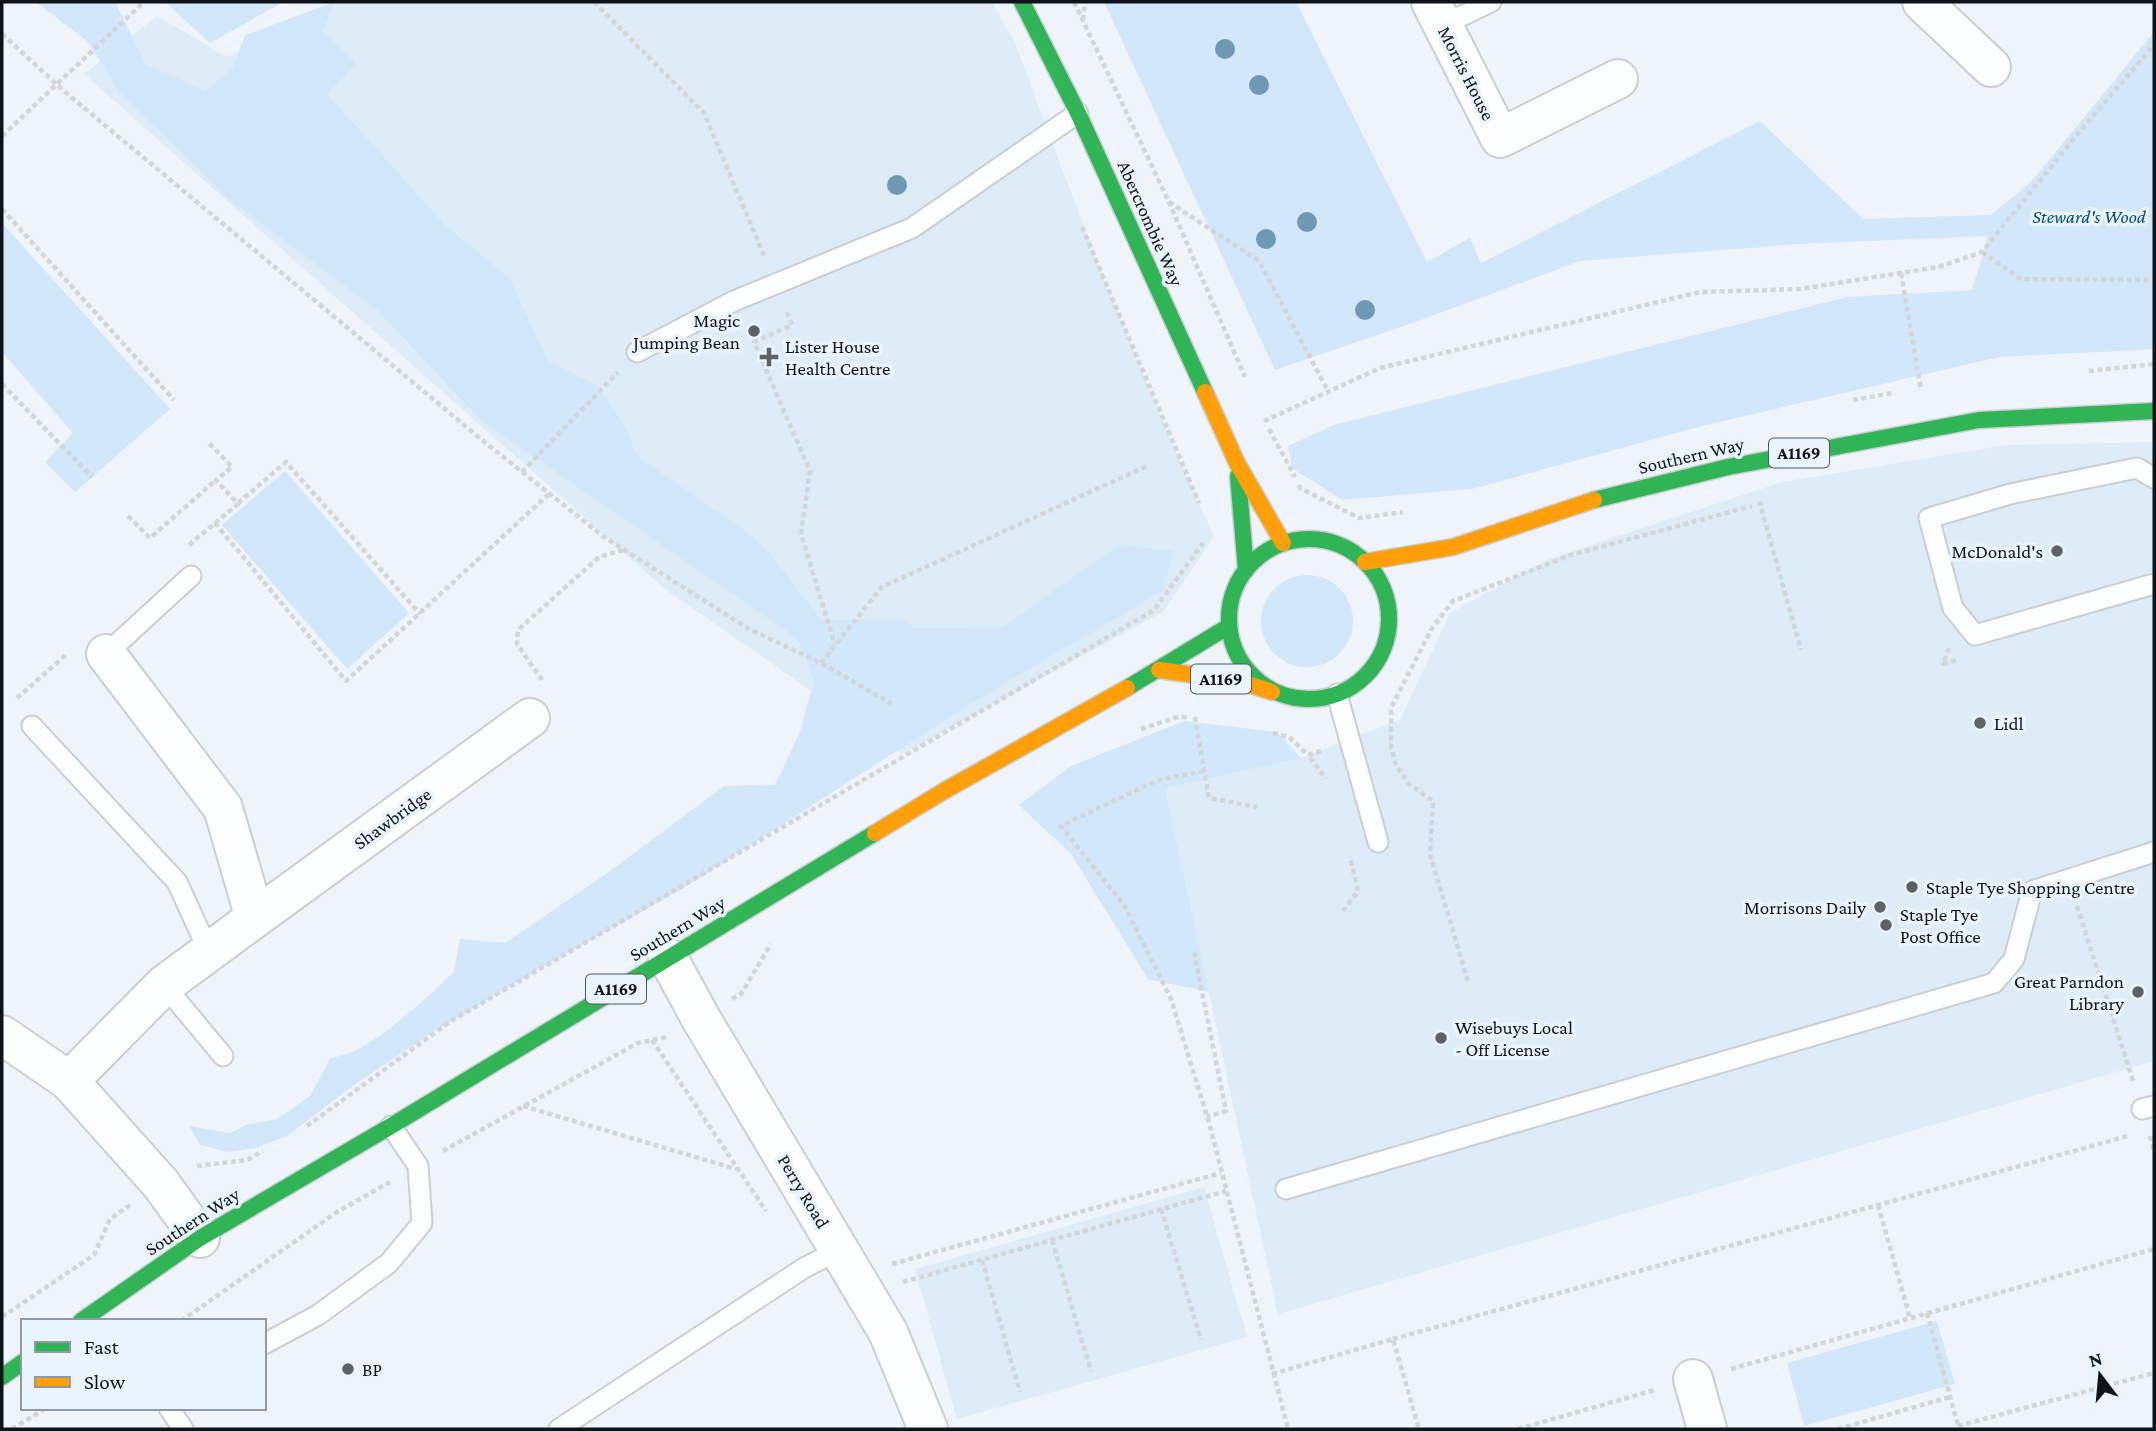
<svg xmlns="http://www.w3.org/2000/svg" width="2156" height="1431" viewBox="0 0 2156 1431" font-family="'Crimson Pro',serif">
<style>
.built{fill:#deecf7}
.green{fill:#d3e7fa}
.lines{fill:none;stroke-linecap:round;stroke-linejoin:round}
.lane-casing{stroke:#c9cfd5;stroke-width:23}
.street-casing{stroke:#c9cfd5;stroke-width:42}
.fast-casing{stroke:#c9cfd5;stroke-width:19}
.slow-casing{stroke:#c9cfd5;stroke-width:19}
.path{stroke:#d4d5d7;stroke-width:4.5;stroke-dasharray:5 3.5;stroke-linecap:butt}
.lane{stroke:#fcfdfe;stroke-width:19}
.street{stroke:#fcfdfe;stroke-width:38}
.fast{stroke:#30b455;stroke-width:16}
.slow{stroke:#ff9f0a;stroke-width:16}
.tree{fill:#6f98b4}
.poi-dot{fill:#5c6268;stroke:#e9f4fe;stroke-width:2.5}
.labels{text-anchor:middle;stroke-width:7;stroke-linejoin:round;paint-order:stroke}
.shield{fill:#e9f4fe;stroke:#50575e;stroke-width:2}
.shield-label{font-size:18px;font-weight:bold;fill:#0e141a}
.street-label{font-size:19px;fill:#0e141a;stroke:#e9f4fe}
.park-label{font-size:19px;font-style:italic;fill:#074c7c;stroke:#e9f4fe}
.poi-label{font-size:19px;fill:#0e141a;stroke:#e9f4fe;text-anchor:start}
</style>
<rect width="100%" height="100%" fill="#eef4f9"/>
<!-- built -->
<g class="built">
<path d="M334,2H992L1015,43L1099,267L1173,446L1214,536L1163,612L902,754L665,589L84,74L157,16L227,57Z"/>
<path d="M2154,442V1061L1278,1314L1165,788L1301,758L1400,720L1450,613L1549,559L1782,482L2007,445Z"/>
<path d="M1204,1187L1247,1337L957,1419L915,1269Z"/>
</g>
<!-- green -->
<g class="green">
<path d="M36,2H115L146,64L205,91L233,68L245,35L334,2L323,31L356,63L327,94L445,225L510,279L547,360L596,385L624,424L637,456L746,531L770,554L821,620L902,619L915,628L1003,627L1119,545L1173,551L1164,590L973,702L682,889L553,961L433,1032L354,1085L287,1136L256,1148L227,1152L200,1145L189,1126L230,1133L246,1125L277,1119L310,1096L330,1059L355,1051L380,1036L422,1002L454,972L460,939L505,943L606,874L724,786L775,785L800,732L814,680L798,639L482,421L377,310L229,199L121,94L88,42Z"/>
<path d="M165,2H283L210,43Z"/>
<path d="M1104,2H1296L1427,262L1470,238L1481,263L1760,121L1863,219L1991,215L2031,182L2154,32V349L1999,357L1702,426L1472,489L1342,500L1292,468L1288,446L1334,425L1847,297L1972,290L1988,236L1799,244L1580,261L1418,321L1275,370Z"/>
<path d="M2,223L170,409L75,492L45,462L73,433L2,352Z"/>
<path d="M285,471L409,613L347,669L222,525Z"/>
<circle cx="1307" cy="621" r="46"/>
<path d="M1184,721L1277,732L1301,758L1165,788L1209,992L1148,979L1071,854L1019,805L1071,766Z"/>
<path d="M1937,1321L1955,1384L1804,1426L1787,1363Z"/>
</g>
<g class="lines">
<defs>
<g id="lane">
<path d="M1443,25L1491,2"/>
<path d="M637,352L734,301L912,228L1078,113"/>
<path d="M2154,478L2137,468L2010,494L1929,518L1953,608L1975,635L2154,584"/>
<path d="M106,654L191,576"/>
<path d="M1337,694L1378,842"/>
<path d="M32,726L177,882L209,952"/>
<path d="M164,985L223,1056"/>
<path d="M2142,1109L2154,1106"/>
<path d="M1286,1189L1994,983L2014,959L2032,891L2154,852"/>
<path d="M264,1344L318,1315L389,1263L422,1223L418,1166L391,1126"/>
<path d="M169,1408L183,1429"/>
<path d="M559,1429L804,1268L839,1250"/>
</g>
<g id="street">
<path d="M1431,2L1500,138L1618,79"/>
<path d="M1922,2L1991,67"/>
<path d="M255,918L530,718"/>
<path d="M668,958L700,1017L888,1332L928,1429"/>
<path d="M2,1035L69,1081L161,1184L200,1238"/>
<path d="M69,1081L164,985L255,918L223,808L106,654"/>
<path d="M1693,1379L1707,1429"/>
</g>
<g id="fast">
<path d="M1022,2L1078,113L1205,392"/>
<path d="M1238,476L1246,570"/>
<path d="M1594,500L1728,467L1979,420L2154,411"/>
<circle cx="1309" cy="619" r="80"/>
<path d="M1127,688L1229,626"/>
<path d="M81,1321L200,1238L391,1126L875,833"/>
<path d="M2,1377L23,1362"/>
</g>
<g id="slow">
<path d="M1205,392L1237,463L1283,543"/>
<path d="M1365,562L1453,547L1594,500"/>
<path d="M1159,670L1239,681L1272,692"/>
<path d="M875,833L944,791L1127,688"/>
</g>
</defs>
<!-- lane casing -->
<use href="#lane" class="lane-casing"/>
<!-- street casing -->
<use href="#street" class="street-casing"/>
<!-- fast casing -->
<use href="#fast" class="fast-casing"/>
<!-- slow casing -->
<use href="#slow" class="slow-casing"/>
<!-- path -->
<g class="path">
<path d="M594,2L704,113L765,258"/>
<path d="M1074,2L1169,202L1245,377"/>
<path d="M1083,20L1085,2"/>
<path d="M2,34L65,92L482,440L604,537L749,629L821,663L892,704"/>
<path d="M2,136L144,2"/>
<path d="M1169,202L1259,261L1328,391"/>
<path d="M2,209L174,400"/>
<path d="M1082,227L1199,503"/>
<path d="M1982,252L2021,279L2154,280"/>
<path d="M1901,273L1921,390"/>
<path d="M787,312L792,325L754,342L810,471L801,534L835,645"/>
<path d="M2089,371L2154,364"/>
<path d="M2,384L92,477"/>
<path d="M1853,400L1892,393"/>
<path d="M1264,421L1380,368L1700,292L1800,289L1938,267L1982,252L2081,130L2154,45"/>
<path d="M1269,429L1295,477"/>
<path d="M522,472L618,372"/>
<path d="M1299,485L1300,488L1359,518L1403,512"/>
<path d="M238,503L286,462L420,614"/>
<path d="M1763,503L1760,504L1801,650"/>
<path d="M128,516L150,538L216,480"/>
<path d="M215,523L346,681L549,494"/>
<path d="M189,545L238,504L216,480L232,467L207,441"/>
<path d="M1949,648L1943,664L1959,659"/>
<path d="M821,663L882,587L1147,466"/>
<path d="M542,680L517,644L518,630L599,557L623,550"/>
<path d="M17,698L68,653"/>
<path d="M1195,717L1209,798L1257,807"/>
<path d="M1141,729L1178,717H1190"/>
<path d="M1273,733L1289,737L1308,755"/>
<path d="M1321,751L1308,755L1326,779"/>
<path d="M1204,771L1158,780L1061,826L1124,905L1171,999L1210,1126L1288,1429"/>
<path d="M2077,906L2133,1081"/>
<path d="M1343,911L1358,891L1350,857"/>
<path d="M1194,952L1226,1111L1207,1117"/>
<path d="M1468,981L1430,854L1433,801L1409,784L1396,765L1391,745V708L1432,628L1453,601L1571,555L1752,506"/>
<path d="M732,999L741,994L771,944"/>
<path d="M652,1040L766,1211"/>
<path d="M523,1106L736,1169"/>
<path d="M307,1126L451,1021L1154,610L1203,543"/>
<path d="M2150,1136L2154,1152"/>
<path d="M443,1151L638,1043L668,1037"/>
<path d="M197,1166L247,1160L263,1151"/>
<path d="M1878,1205L1910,1318"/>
<path d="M1161,1209L1201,1340"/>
<path d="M1052,1240L1091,1371"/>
<path d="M982,1260L1020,1392"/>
<path d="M892,1264L1221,1173"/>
<path d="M903,1282L1226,1191"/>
<path d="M1927,1313L1959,1429"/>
<path d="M2,1317L94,1255L110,1219L130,1205"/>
<path d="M181,1321L337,1212L390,1182"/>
<path d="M1393,1339L2128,1136"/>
<path d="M1731,1369L2154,1249"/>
<path d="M1272,1374L1393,1339L1419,1429"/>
<path d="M1958,1426L2154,1373"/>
<path d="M12,1429L46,1408"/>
<path d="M1518,1429L1655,1390"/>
<path d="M1838,1429L1950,1397"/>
</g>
<!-- lane -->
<use href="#lane" class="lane"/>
<!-- street -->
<use href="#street" class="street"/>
<!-- fast -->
<use href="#fast" class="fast"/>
<!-- slow -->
<use href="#slow" class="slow"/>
</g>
<!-- trees -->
<g class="tree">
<circle cx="1225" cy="49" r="10"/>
<circle cx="1259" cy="85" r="10"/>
<circle cx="897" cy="185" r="10"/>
<circle cx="1307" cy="222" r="10"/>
<circle cx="1266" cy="239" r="10"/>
<circle cx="1365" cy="310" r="10"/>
</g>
<!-- markers -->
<g class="poi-dot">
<circle cx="754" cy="331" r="7"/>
<path d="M765.5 346.5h7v7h7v7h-7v7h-7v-7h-7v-7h7z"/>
<circle cx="2057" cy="551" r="7"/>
<circle cx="1980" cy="723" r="7"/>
<circle cx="1912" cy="887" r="7"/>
<circle cx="1880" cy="907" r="7"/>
<circle cx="1886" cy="925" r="7"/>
<circle cx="2138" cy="992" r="7"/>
<circle cx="1441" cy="1038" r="7"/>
<circle cx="348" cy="1369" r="7"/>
</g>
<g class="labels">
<!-- shield labels -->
<g class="shield">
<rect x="1769" y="438.5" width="60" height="29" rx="5"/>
<rect x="1191" y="664.5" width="60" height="29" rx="5"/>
<rect x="586" y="974.5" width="60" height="29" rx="5"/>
</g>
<g class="shield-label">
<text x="1799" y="459">A1169</text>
<text x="1221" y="685">A1169</text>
<text x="616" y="995">A1169</text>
</g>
<!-- street labels -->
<g class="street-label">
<text transform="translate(1467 73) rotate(63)" y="7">Morris House</text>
<text transform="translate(1151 223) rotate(66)" y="7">Abercrombie Way</text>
<text transform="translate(1691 455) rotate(-13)" y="7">Southern Way</text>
<text transform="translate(392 818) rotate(-36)" y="7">Shawbridge</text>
<text transform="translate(677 928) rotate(-31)" y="7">Southern Way</text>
<text transform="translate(804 1191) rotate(59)" y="7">Perry Road</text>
<text transform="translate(192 1221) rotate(-33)" y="7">Southern Way</text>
</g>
<!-- park labels -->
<g class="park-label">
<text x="2089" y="223">Steward's Wood</text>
</g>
<!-- poi labels -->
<g class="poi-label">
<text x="740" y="327" text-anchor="end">Magic<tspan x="740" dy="22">Jumping Bean</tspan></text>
<text x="785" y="353">Lister House<tspan x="785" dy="22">Health Centre</tspan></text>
<text x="2043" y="558" text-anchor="end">McDonald's</text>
<text x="1994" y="730">Lidl</text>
<text x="1926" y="894">Staple Tye Shopping Centre</text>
<text x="1866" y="914" text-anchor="end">Morrisons Daily</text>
<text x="1900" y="921">Staple Tye<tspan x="1900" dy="22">Post Office</tspan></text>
<text x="2124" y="988" text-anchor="end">Great Parndon<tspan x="2124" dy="22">Library</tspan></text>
<text x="1455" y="1034">Wisebuys Local<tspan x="1455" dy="22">- Off License</tspan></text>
<text x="362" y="1376">BP</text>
</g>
</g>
<!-- border -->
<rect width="2156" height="1431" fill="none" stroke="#0e141a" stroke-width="7"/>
<!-- legend -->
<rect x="21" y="1319" width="245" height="91" fill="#e9f4fe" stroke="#919aa3" stroke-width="2"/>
<rect x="35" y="1342" width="35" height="10" fill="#30b455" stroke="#919aa3" stroke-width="2"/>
<text x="84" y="1354" font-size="21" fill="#0e141a">Fast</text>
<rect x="35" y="1377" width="35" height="10" fill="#ff9f0a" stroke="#919aa3" stroke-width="2"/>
<text x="84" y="1389" font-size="21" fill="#0e141a">Slow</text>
<!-- north arrow -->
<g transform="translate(2100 1375) rotate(344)" stroke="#e9f4fe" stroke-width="5" paint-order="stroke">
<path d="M0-5L12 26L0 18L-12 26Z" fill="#0e141a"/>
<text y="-10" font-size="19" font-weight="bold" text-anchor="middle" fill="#0e141a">N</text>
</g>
</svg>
